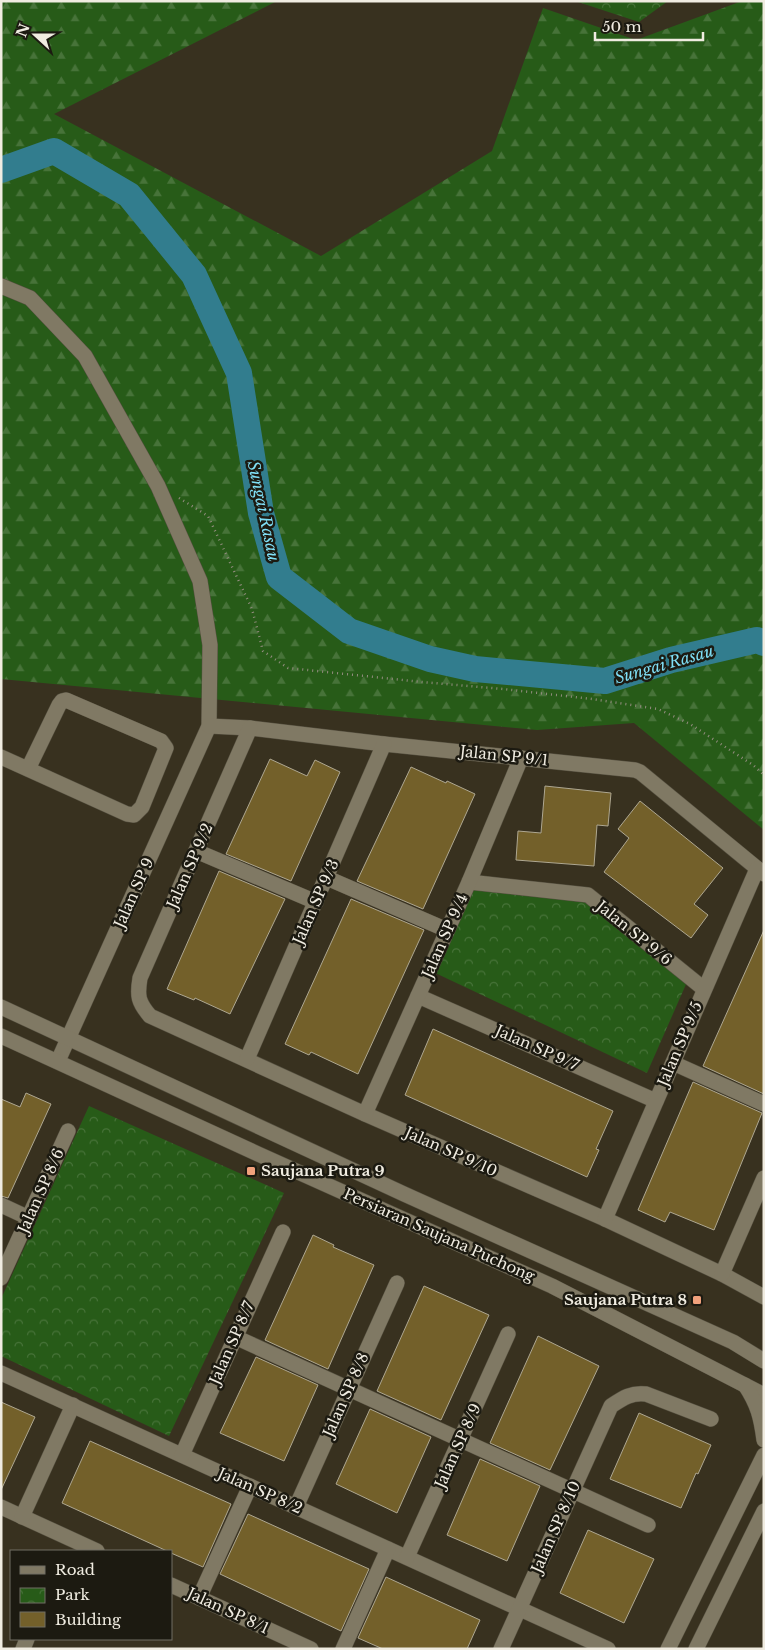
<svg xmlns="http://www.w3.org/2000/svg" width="765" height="1650" viewBox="0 0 765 1650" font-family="'Libre Baskerville',serif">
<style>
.forest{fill:url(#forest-firs)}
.park{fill:url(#park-crowns)}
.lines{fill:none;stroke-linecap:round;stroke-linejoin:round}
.river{stroke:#327d8e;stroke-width:26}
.building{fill:#73602a;stroke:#aea791}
.minor-casing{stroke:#555040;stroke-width:16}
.path{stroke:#938d7f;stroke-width:2.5;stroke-dasharray:1 4;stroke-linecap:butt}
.minor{stroke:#807964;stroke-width:15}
.poi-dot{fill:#f1a17c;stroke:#1c1a11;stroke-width:2}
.labels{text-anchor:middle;stroke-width:5;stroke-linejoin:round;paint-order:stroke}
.street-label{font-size:15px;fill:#f0ece1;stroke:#1c1a11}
.poi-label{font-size:15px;font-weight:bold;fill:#f0ece1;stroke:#1c1a11;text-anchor:start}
.water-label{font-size:16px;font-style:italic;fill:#7fdef5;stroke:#1c1a11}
</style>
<defs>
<pattern id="forest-firs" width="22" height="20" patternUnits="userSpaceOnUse" patternTransform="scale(1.25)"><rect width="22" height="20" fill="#275b18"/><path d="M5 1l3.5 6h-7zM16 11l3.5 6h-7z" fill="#477339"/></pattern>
<pattern id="park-crowns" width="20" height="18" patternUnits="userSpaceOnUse" patternTransform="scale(1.25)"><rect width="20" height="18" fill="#275b18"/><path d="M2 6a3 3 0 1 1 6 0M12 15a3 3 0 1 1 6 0" fill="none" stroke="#477339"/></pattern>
</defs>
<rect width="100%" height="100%" fill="#38311f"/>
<!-- forest -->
<path class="forest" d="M1,1H277L54,114L321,256L492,151L543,8L636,40L742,1H764V830L634,723L537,730L1,679Z"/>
<!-- park -->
<g class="park">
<path d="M575,1H668L639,22Z"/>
<path d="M471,886L581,898L687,982L647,1073L431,971Z"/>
<path d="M89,1106L284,1193L169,1436L1,1356V1299Z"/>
</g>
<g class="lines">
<!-- river -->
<path class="river" d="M1,170L54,151L129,195L194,275L239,373L261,513L279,577L349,631L430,659L475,669L605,681L671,660L757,640L764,643"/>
</g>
<!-- building -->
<g class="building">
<path d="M270,759L307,776L315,760L340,772L291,881L226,854Z"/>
<path d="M411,767L446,783L447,781L475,794L423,909L357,881Z"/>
<path d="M545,786L611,793L608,826L597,825L594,866L516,860L518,831L541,833Z"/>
<path d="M640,801L723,868L694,904L708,915L691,938L604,872L629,838L618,829Z"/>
<path d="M219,871L285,899L230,1014L195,998L194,1000L167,989Z"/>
<path d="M351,899L424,930L358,1074L311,1052L309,1055L285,1044Z"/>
<path d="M764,930V1094L703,1066Z"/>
<path d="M433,1029L613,1111L596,1149L599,1150L587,1177L405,1095Z"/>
<path d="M693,1082L762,1113L714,1230L670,1212L665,1222L638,1210Z"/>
<path d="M26,1093L51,1104L8,1198L1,1196V1099L20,1107Z"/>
<path d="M313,1235L334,1245L333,1247L374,1265L328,1369L265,1340Z"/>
<path d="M424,1286L489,1315L441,1420L377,1391Z"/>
<path d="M538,1336L599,1366L550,1470L490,1443Z"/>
<path d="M256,1357L318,1385L284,1461L220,1433Z"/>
<path d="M1,1402L35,1417L1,1490Z"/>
<path d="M370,1409L431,1437L397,1513L336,1484Z"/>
<path d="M639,1413L711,1445L698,1474L696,1473L681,1508L610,1479Z"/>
<path d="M90,1441L231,1504L203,1567L171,1553V1551H167L62,1503Z"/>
<path d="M480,1459L540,1486L507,1561L447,1535Z"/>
<path d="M248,1514L369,1569L341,1631L220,1574Z"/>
<path d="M588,1530L654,1559L624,1623L560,1593Z"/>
<path d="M386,1577L480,1620L467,1649H383L358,1638Z"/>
</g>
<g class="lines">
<defs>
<g id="minor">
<path d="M1,286L30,298L85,356L158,486L200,581L210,645L209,726L58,1061"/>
<path d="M209,726L250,728L384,744L635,770L640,772L764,874"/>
<path d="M250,728L140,978C137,996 138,1002 150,1016L365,1114L605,1219L722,1274L764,1297"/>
<path d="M1,757L127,814L134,815L142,807L166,748L161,741L66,700L62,701L59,705L28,769"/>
<path d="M196,851L316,902"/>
<path d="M327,878L447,930"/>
<path d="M469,882L588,895L704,989"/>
<path d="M418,996L656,1101"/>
<path d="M1,1007L404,1194L733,1342L764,1361"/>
<path d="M1,1036L258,1154L552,1286L764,1395"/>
<path d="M247,1059L384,744"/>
<path d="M673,1063L764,1104"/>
<path d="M365,1114L469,882L521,758"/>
<path d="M1,1205L29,1218"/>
<path d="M605,1219L757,869"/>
<path d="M722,1274L764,1178"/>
<path d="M1,1278L68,1131"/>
<path d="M235,1337L648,1525"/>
<path d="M1,1373L608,1649"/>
<path d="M745,1385C758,1405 761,1417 764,1440"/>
<path d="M182,1455L283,1232"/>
<path d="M1,1507L97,1551"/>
<path d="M296,1507L397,1283"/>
<path d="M22,1517L73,1405"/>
<path d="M407,1557L508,1334"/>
<path d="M171,1585L311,1649"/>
<path d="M199,1598L250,1486"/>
<path d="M23,1649L27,1639"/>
<path d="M343,1649L388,1549"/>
<path d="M501,1649L611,1406C623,1398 632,1392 646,1394L711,1419"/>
<path d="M668,1649L764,1455"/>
<path d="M696,1649L764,1511"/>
</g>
</defs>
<!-- minor casing -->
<use href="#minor" class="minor-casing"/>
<!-- path -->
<path class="path" d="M179,498L208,516L252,609L263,651L288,668L422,682L503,689L592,699L658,709L690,724L753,765L764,775"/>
<!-- minor -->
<use href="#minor" class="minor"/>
</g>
<!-- markers -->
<g class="poi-dot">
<rect x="246" y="1166" width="10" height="10" rx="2.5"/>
<rect x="692" y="1295" width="10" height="10" rx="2.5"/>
</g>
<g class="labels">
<!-- street labels -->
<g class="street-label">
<text transform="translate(504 756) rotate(6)" y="5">Jalan SP 9/1</text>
<text transform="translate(190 866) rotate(-66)" y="5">Jalan SP 9/2</text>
<text transform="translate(134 893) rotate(-66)" y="5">Jalan SP 9</text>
<text transform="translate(316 902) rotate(-66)" y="5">Jalan SP 9/3</text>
<text transform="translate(634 933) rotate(39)" y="5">Jalan SP 9/6</text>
<text transform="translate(445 936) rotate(-66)" y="5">Jalan SP 9/4</text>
<text transform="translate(680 1044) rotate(-67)" y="5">Jalan SP 9/5</text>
<text transform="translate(537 1048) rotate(24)" y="5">Jalan SP 9/7</text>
<text transform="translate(451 1152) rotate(24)" y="5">Jalan SP 9/10</text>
<text transform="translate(41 1191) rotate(-66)" y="5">Jalan SP 8/6</text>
<text transform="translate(439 1235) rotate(24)" y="5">Persiaran Saujana Puchong</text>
<text transform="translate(232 1343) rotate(-66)" y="5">Jalan SP 8/7</text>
<text transform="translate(346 1395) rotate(-66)" y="5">Jalan SP 8/8</text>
<text transform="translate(458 1446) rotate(-66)" y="5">Jalan SP 8/9</text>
<text transform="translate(260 1491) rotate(24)" y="5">Jalan SP 8/2</text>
<text transform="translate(556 1527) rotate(-66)" y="5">Jalan SP 8/10</text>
<text transform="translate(228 1611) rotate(25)" y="5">Jalan SP 8/1</text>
</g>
<!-- poi labels -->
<g class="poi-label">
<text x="261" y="1176">Saujana Putra 9</text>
<text x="687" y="1305" text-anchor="end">Saujana Putra 8</text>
</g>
<!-- water labels -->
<g class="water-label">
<text transform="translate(264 511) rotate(78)" y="6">Sungai Rasau</text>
<text transform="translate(664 664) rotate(-16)" y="6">Sungai Rasau</text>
</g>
</g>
<!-- border -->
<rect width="765" height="1650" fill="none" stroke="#f0ece1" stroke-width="5"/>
<!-- legend -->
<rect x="10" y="1550" width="162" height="90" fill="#1c1a11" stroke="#716e64"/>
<rect x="20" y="1566" width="25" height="8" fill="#807964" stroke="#716e64"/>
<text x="55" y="1575" font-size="15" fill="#f0ece1">Road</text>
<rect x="20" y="1588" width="25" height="15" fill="url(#park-crowns)" stroke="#716e64"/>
<text x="55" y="1600" font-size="15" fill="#f0ece1">Park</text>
<rect x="20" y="1612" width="25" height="15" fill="#73602a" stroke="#716e64"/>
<text x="55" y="1625" font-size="15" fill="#f0ece1">Building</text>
<!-- north arrow -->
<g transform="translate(35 35) rotate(291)" stroke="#1c1a11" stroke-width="4" paint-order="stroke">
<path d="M0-4L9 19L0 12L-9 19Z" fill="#f0ece1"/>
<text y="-8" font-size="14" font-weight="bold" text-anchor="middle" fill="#f0ece1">N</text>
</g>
<!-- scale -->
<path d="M595 32v8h108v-8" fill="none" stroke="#f0ece1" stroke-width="2.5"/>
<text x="602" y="32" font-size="15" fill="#f0ece1" stroke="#1c1a11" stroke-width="4" paint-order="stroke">50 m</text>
</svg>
